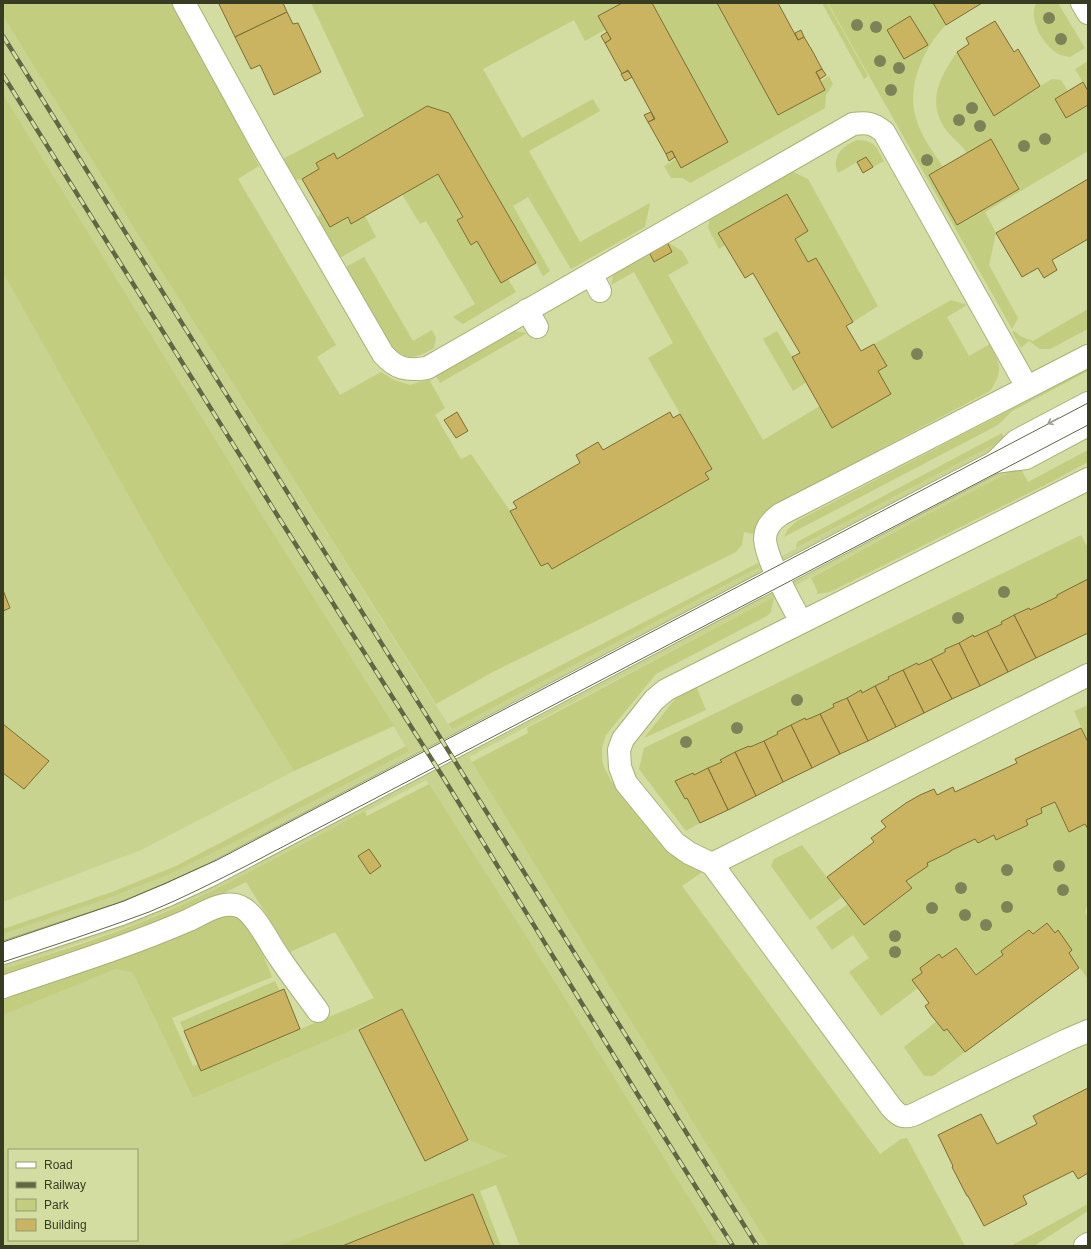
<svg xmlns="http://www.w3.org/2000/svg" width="1091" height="1249" viewBox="0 0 1091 1249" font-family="Helvetica,sans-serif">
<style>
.built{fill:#c9d390;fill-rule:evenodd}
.green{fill:#c2cd80}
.building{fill:#cab461;stroke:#7c6d34}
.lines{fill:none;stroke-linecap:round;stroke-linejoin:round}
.minor-casing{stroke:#a8b177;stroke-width:24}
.minor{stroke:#fff;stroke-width:22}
.tram{stroke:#616644;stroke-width:1}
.rail-casing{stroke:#616644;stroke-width:4.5}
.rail{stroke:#d3dca1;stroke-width:3;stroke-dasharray:9;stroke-linecap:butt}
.tree{fill:#7d8356}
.oneway{stroke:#9c9e91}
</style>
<rect width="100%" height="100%" fill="#d3dca1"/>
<!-- built -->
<g class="built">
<path d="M3,16L139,236L451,729L1005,439L1020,467L922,517L774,597L469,757L769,1246H719L527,937L426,780L239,878L202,895L138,923L3,969V934L107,899L170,874L229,845L408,750L255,504L3,94Z"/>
<path d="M3,273L163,557L294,771L141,850L3,902Z"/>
<path d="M116,969L133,973L193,1098L402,1009L468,1140L509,1156L277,1246H3V1015ZM9,1150H137V1240H9Z"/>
</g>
<!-- green -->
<g class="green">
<path d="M3,3H174L259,166L238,179L336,345L317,357L340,395L381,372L394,380L410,385L429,379L445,408L435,415L461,459L471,454L510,511L541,566L548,563L552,569L709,479L705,473L712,469L648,358L673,343L634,272L611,285L613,275L649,252L654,262L672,252L667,242L682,251L689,263L668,275L763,440L820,406L833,428L891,394L878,371L886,366L874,344L951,300L967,305L947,317L969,356L990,344C1000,364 1004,371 990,391L771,507L760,517L753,534L744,532L742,545L736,552L491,673L436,704L139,236L3,16Z"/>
<path d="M311,3H621L598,16L606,29L585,41L574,20L483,69L522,138L593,99L600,111L529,151L580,242L650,203L645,227L571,269L528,197L513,206L550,271L543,276L536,263L427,106L337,159L334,153L316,163L319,169L302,179L295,180L283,159L364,116Z"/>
<path d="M652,3H717L778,115L825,90L821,81L829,76L833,84L826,95L825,108L690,183L683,178H671L664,166L676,159L681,168L728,142Z"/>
<path d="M822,3H827L868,76L864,79Z"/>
<path d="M828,3H933L946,25C924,46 906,88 916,118C921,137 933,151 943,167L929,175L957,225L1019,188L991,140L967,153C961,144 952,138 946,130C926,101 940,77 957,52L994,115L1052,79L1061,80L1068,91L1055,99L1088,105V151L985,212L996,233L989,265L1018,318L1012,329Z"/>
<path d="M1036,3H1058L1085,48L1070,57C1067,56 1063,56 1061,55C1044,48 1028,20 1036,3Z"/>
<path d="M1088,61V91L1075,69Z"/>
<path d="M3,94L255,504L394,726L294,771L163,557L3,273Z"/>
<path d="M857,140C876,141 875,146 884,161L873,167L866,157L838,173C831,157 842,146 857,140Z"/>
<path d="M789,170L808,179L878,306L853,322L816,258L808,262L795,239L808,231L787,194L718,233L725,245L719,249L708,228L710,216Z"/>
<path d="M438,174L463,217L457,220L471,245L477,241L508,279L516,292L463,324L453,317L475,304L426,221L420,224L402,194Z"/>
<path d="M322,212L330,227L348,217L352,224L365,216L376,237L340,258L317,218Z"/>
<path d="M364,257L413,341L432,330L436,338L434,348C416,358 408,362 392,347L346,267Z"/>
<path d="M1088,309V329L1050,349H1040L1029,341L1021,348L1012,332L1014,331L1022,337L1033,341Z"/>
<path d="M514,331L527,333L440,383L436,376Z"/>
<path d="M777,331L807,382L793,391L763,339Z"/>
<path d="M1088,369V371L1012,411L998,425L784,537L787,530L797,521Z"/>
<path d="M1002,433L1005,439L796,548L797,542Z"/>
<path d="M1088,450V462L1053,481L830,592L817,594V590L811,578L922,517L1020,467L1028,482Z"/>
<path d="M1081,535L1088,548V579L1057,595V597L1030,610L1028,608L1001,622L1002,624L974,637L973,635L945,649V652L918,665L916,663L889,677V679L862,693L861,690L833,704L834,707L806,720L805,718L777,732L778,734L750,747L749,746L721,759L722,762L694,775L693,773L676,781L685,799L687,798L700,823L686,831L639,769L644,748Z"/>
<path d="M758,563L760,567L452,729L448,724Z"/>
<path d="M774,597L771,612L767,616L656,674L606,735L602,747V760L604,767L611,781L672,852L702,872L682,886L880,1154L901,1139L907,1138L965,1246H769L472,762L528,733L527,728Z"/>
<path d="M696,686L706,710L644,738L675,699Z"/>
<path d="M1088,705V742L1074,711Z"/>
<path d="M406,746L409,751L229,845L170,874L107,899L3,934V929L112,892L176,866Z"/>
<path d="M429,784L527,937L719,1246H520L496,1185L480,1191L501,1246H494L473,1194L342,1246H277L508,1156L468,1140L402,1009L193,1098L133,973L116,969L3,1015V996L216,917C222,917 229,915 235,916C252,922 265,960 272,977L172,1018L193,1066L198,1064L201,1071L374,998L335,932L290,952L246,882L216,897L158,923L3,977V969C56,952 110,936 161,914C231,884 297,847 365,811L367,816Z"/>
<path d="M1055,802L1069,832L1085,824L1088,829V903L1085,912L1088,918V979L1069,953L1072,950L1059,931L1055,933L1046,923L1033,934L1029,930L1001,951L1003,955L977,974L956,948L942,958L939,954L920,968L922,973L912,980L918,988L881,1016L849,972L869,958L853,935L832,950L816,927L848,904L864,925L912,888L906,881L927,863L950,853V851L975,839L978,843L994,835L996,840L1028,825L1026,820L1042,813L1041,808Z"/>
<path d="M802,845L842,897L810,920L771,866L774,859Z"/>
<path d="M275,981L280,991L184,1031L180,1022Z"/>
<path d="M936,1022L944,1031L947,1029L965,1052L933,1076H924L904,1047Z"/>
<path d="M1088,1204V1211L1034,1246H1011Z"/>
</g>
<!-- building -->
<g class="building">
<path d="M220,3H283L287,12L235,37L219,4Z"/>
<path d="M622,3H652L728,142L681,168L672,151L666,154L648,122L655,119L628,70L622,74L605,43L611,39L598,16Z"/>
<path d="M717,3H778L798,40L804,37L813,52L822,69L816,72L825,90L778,115Z"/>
<path d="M933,3H982L946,25Z"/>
<path d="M287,12L293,24L298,23L321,72L274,95L260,65L251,69L235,37Z"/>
<path d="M910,16L928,45L904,59L887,30Z"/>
<path d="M995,21L1014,52L1018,49L1040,86L994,116L957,52L969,44L966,38Z"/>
<path d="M801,30L804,37L798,40L795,33Z"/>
<path d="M607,32L611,39L605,43L601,36Z"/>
<path d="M822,69L826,75L820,79L816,72Z"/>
<path d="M628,71L632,77L625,81L621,74Z"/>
<path d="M1083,82L1088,91V105L1066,118L1055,99Z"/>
<path d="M427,106L449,113L536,263L501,283L477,241L471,245L457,220L463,217L438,174L351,224L348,217L330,227L302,179L319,169L316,163L334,153L337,159Z"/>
<path d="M651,112L654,119L648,122L644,115Z"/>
<path d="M991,139L1019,189L957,225L929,175Z"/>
<path d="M672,151L675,157L669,161L666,154Z"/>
<path d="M866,157L873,167L863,173L857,162Z"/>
<path d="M1088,179V239L1052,260L1057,270L1044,278L1038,268L1022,277L996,233Z"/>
<path d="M787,194L808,231L795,239L808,262L816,258L853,322L846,326L861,351L874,344L887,366L878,371L891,394L832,428L792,357L800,353L778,316L753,273L745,278L718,233Z"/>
<path d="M667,242L672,252L654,262L649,252Z"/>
<path d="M457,412L468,431L456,438L444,420Z"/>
<path d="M670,412L673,418L680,414L712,469L705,473L709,479L552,569L548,563L541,566L510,511L517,508L513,502L580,463L576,455L598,442L603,450Z"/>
<path d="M1088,579V633L1036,658L1014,615L1029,608L1030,610L1057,597V595Z"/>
<path d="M3,590L10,608L3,611Z"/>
<path d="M1014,615L1036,658L1008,672L987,631L1002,624L1001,622Z"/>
<path d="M987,631L1008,672L980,686L959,643L973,635L974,637Z"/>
<path d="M959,643L980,686L952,699L931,659L945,652V649Z"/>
<path d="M931,659L952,699L924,713L903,670L917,663L918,665Z"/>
<path d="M903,670L924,713L896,727L875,686L889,679L888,677Z"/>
<path d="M875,686L896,727L868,741L847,698L861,690L862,693Z"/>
<path d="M847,698L868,741L840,754L820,714L834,707L833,704Z"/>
<path d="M820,714L840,754L812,768L791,725L805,718L806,720Z"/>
<path d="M3,724L49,761L24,789L3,773Z"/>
<path d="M791,725L812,768L783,782L764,741L778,734L777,732Z"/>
<path d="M1081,728L1088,742V829L1085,824L1069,832L1055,802L1041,808L1042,813L1026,820L1028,825L996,840L994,835L978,843L975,839L950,851V852L927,863L928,866L906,881L912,888L864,925L827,877L874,842L871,838L886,827L881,821L906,803L920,795L934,789L937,795L953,787L955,792L1017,763L1015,759Z"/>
<path d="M764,741L783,782L756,796L735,752L749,746L750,747Z"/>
<path d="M735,752L756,796L728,810L708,768L722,762L720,760Z"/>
<path d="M708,768L728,810L700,823L687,798L685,799L675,781L693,773L694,775Z"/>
<path d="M369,849L381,866L370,874L358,856Z"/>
<path d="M1047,923L1055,933L1058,930L1072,950L1069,953L1079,968L965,1052L947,1029L944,1031L931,1015L925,1006L929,1003L912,980L922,973L920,968L939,954L942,958L956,948L976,975L1003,955L1001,951L1029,930L1033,934Z"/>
<path d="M284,989L300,1029L201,1071L184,1031Z"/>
<path d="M402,1009L468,1140L425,1161L359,1030Z"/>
<path d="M1088,1088V1173L1078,1179L1073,1171L1023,1196L1027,1204L984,1226L968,1196H967L952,1167L953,1166L938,1135L981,1114L997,1144L1037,1124L1033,1116Z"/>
<path d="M473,1194L494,1246H342Z"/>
</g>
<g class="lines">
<defs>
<g id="minor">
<path d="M184,3L262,145L383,354C396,369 407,371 427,368L853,124C867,122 873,123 884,132L1027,387"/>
<path d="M1082,3L1088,13"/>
<path d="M591,274L600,291"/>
<path d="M527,310L537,327"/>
<path d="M995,462L1026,458L1088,425"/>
<path d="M1088,479L666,690L654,700L623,739L619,750L620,767L626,783L675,843L689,853L712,864L891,1107C899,1116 903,1119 915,1114L1067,1040L1088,1031"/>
<path d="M801,622C791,603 766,560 765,539C765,528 772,520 781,514L1088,356"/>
<path d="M712,864L1088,675"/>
<path d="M3,953L121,914L168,895L211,875L995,462L1016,441L1088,403"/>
<path d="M3,987C65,966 129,946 189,920C204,913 224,899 241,907C255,913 269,943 279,957C291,975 305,993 318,1011"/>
<path d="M1085,1246L1088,1244"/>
</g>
</defs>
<!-- minor casing -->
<use href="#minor" class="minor-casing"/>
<!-- minor -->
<use href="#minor" class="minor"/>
<!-- tram -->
<g class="tram">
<path d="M3,942L124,901L166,883L217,860L1088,403"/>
<path d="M3,962C52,946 101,930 149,912C183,898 216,881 248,865L1088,425"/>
</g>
<defs>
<g id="rail">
<path d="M3,36L757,1246"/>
<path d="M3,75L279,518L443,777L638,1095L733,1246"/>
</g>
</defs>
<!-- rail casing -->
<use href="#rail" class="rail-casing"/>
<!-- rail -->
<use href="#rail" class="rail"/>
</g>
<!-- trees -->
<g class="tree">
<circle cx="1049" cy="18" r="6"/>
<circle cx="857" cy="25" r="6"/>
<circle cx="876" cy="27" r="6"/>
<circle cx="1061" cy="39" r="6"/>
<circle cx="880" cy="61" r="6"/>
<circle cx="899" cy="68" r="6"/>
<circle cx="891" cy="90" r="6"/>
<circle cx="972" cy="108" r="6"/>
<circle cx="959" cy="120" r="6"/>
<circle cx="980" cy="126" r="6"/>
<circle cx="1045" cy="139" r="6"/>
<circle cx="1024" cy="146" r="6"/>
<circle cx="927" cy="160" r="6"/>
<circle cx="917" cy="354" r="6"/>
<circle cx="1004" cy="592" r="6"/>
<circle cx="958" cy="618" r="6"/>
<circle cx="797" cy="700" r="6"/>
<circle cx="737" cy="728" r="6"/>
<circle cx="686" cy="742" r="6"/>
<circle cx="1059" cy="866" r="6"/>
<circle cx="1007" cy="870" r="6"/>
<circle cx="961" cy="888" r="6"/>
<circle cx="1063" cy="890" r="6"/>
<circle cx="1007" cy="907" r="6"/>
<circle cx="932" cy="908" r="6"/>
<circle cx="965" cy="915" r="6"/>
<circle cx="986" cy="925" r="6"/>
<circle cx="895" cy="936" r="6"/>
<circle cx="895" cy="952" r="6"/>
</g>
<!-- one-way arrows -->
<defs><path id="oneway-shaft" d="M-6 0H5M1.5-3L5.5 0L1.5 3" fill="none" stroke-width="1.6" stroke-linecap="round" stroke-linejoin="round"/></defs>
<use class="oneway" href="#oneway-shaft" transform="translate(1053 421) rotate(152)"/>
<!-- border -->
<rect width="1091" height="1249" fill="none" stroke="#383c23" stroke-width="8"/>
<!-- legend -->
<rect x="8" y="1149" width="130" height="92" fill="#d3dca1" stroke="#959c6f"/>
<rect x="16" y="1162" width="20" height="6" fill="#ffffff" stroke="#959c6f"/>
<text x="44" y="1169" font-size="12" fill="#383c23">Road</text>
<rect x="16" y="1182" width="20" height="6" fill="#616644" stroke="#959c6f"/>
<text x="44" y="1189" font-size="12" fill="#383c23">Railway</text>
<rect x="16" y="1199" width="20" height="12" fill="#c2cd80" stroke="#959c6f"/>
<text x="44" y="1209" font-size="12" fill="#383c23">Park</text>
<rect x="16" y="1219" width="20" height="12" fill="#cab461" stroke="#959c6f"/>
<text x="44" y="1229" font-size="12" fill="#383c23">Building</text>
</svg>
